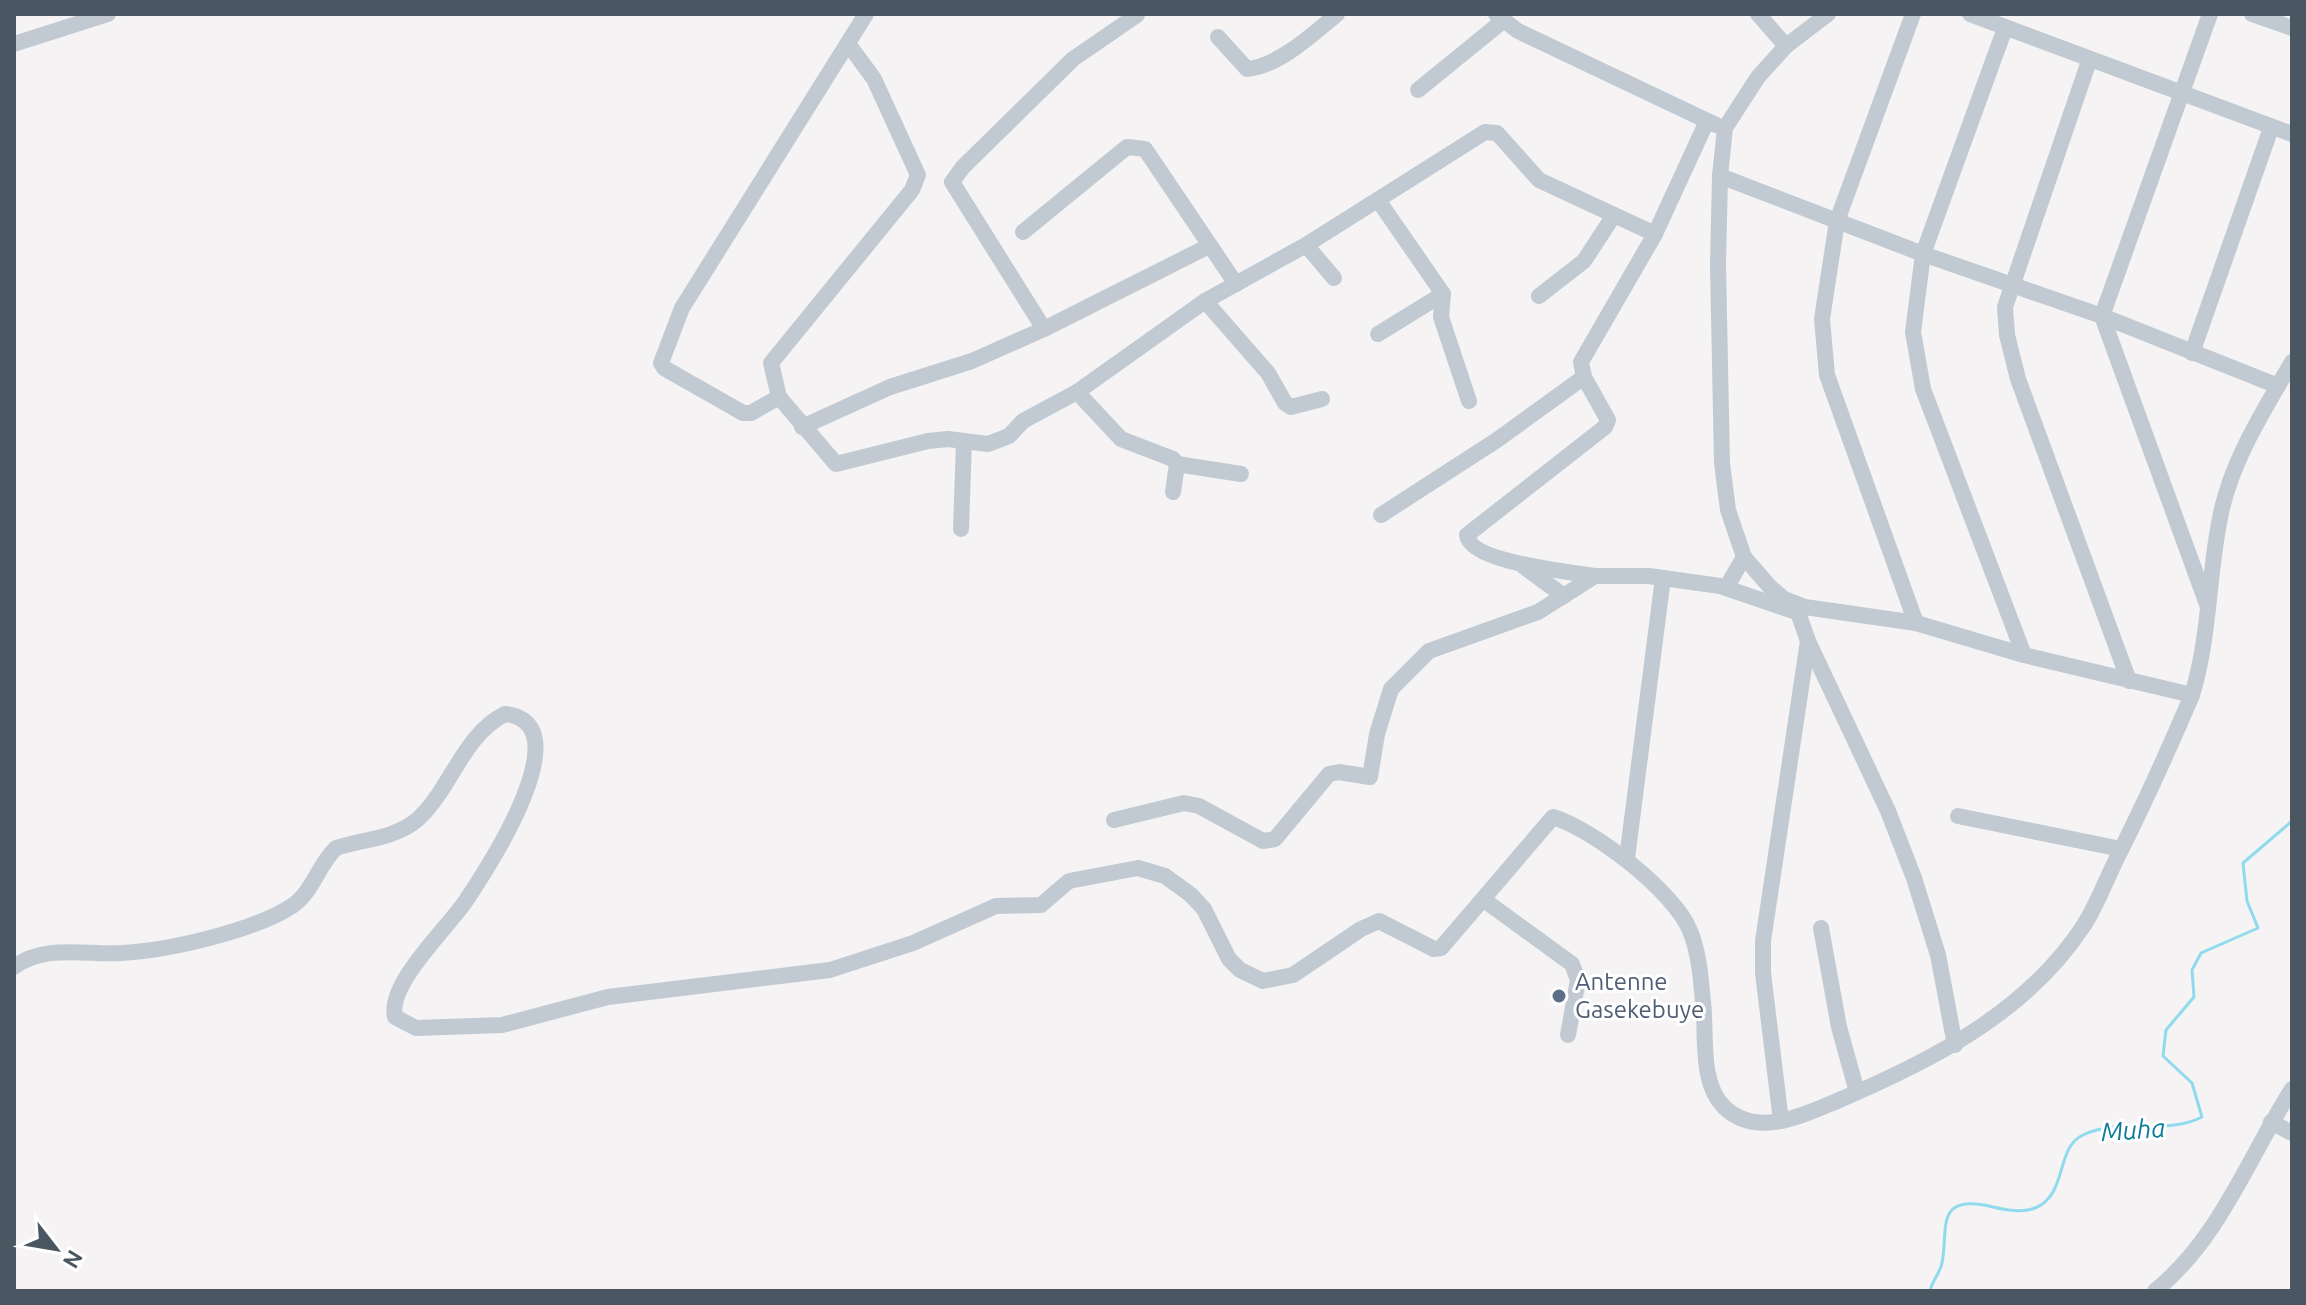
<svg xmlns="http://www.w3.org/2000/svg" width="2306" height="1305" viewBox="0 0 2306 1305" font-family="Ubuntu,sans-serif">
<style>
.lines{fill:none;stroke-linecap:round;stroke-linejoin:round}
.stream{stroke:#90daee;stroke-width:3}
.minor{stroke:#c1cad2;stroke-width:16}
.service-dot{fill:#5c6f8a;stroke:#fff;stroke-width:3}
.labels{text-anchor:middle;stroke-width:6;stroke-linejoin:round;paint-order:stroke}
.service-label{font-size:24px;fill:#4e5e75;stroke:#fff;text-anchor:start}
.water-label{font-size:26px;font-style:italic;fill:#0c7c9b;stroke:#fff}
</style>
<rect width="100%" height="100%" fill="#f5f3f3"/>
<g class="lines">
<!-- stream -->
<path class="stream" d="M1930,1291C1932,1281 1940,1273 1942,1263C1949,1230 1933,1192 1993,1207C2005,1210 2023,1213 2035,1208C2068,1195 2055,1148 2083,1135C2121,1117 2164,1136 2202,1117L2192,1083L2163,1056L2166,1030L2194,997L2192,970L2201,953L2258,928L2247,901L2243,863L2292,821"/>
<!-- minor -->
<g class="minor">
<path d="M1496,14L1518,31L1716,125"/>
<path d="M1758,14L1786,46"/>
<path d="M1828,14L1786,46L1758,77L1725,128L1720,176L1718,265L1722,463L1728,510L1744,557L1770,587L1784,599L1805,607L1916,623L2024,655L2192,695"/>
<path d="M1913,14L1837,221L1822,319L1827,375L1916,623"/>
<path d="M1970,14L2292,134"/>
<path d="M2252,14L2292,28"/>
<path d="M2005,28L1923,254L1913,332L1923,389L2024,655"/>
<path d="M1218,37L1247,69C1279,66 1313,34 1337,14"/>
<path d="M14,44L108,14"/>
<path d="M849,45L874,79L918,175L912,190L771,363L779,397L836,464L928,441L948,439L988,444L1009,436L1023,421L1077,392L1205,301L1306,245L1485,132L1497,133L1539,180L1655,234"/>
<path d="M2089,61L2005,307L2007,335L2018,379L2129,681"/>
<path d="M1418,90L1504,20"/>
<path d="M1720,176L1923,254L2102,316L2278,386"/>
<path d="M1378,200L1443,294L1441,317L1469,401"/>
<path d="M1023,232L1127,147L1145,149L1236,284"/>
<path d="M1306,245L1334,278"/>
<path d="M1539,296L1584,261L1614,215"/>
<path d="M1205,301L1268,373L1285,403L1291,407L1322,399"/>
<path d="M1044,329L952,182L963,167L1073,59L1137,15"/>
<path d="M1378,334L1443,294"/>
<path d="M2192,353L2271,128"/>
<path d="M1077,392L1121,439L1173,459L1177,464L1241,474"/>
<path d="M779,397L751,413H743L664,368L661,363L682,308L866,14"/>
<path d="M802,427L890,387L972,361L1044,329L1209,246"/>
<path d="M1173,492L1177,464"/>
<path d="M1381,515L1497,440L1584,377"/>
<path d="M961,529L964,441"/>
<path d="M1523,566L1564,596"/>
<path d="M1595,576C1570,572 1469,562 1467,535L1605,427L1608,420L1584,377L1581,362L1655,234L1707,121"/>
<path d="M1726,588L1744,557"/>
<path d="M1795,604L1808,641L1888,811L1914,878L1938,955L1955,1045"/>
<path d="M2208,607L2102,316L2210,14"/>
<path d="M1958,816L2121,849"/>
<path d="M1114,820L1184,803L1199,806L1263,841L1275,839L1329,774L1339,772L1370,777L1377,734L1391,689L1429,651L1538,612L1595,576H1649L1720,586L1793,611"/>
<path d="M1627,858L1663,578"/>
<path d="M1484,900L1572,964L1578,980L1568,1035"/>
<path d="M1821,928L1839,1027L1857,1092"/>
<path d="M14,967C44,944 86,955 121,953C166,951 254,931 292,906C313,892 318,865 336,848C363,839 395,839 418,819C451,789 463,735 505,714C584,722 487,869 467,899C450,926 387,983 395,1017L416,1028L502,1025L608,997L830,970L913,943L996,906L1041,905L1069,881L1138,868L1165,876L1191,895L1204,909L1229,959L1240,970L1263,981L1293,975L1361,929L1379,921L1434,949L1441,948L1553,817C1593,829 1675,892 1690,931C1699,952 1701,980 1703,1002C1707,1035 1699,1082 1724,1107C1756,1138 1801,1116 1837,1101C1929,1062 2027,1013 2084,925C2098,903 2107,877 2119,854C2145,802 2169,749 2192,695C2210,636 2208,577 2220,518C2230,463 2264,410 2292,362"/>
<path d="M1781,1121L1763,973V941L1808,641"/>
<path d="M2271,1122L2292,1133"/>
<path d="M2155,1291C2220,1238 2248,1158 2292,1089"/>
</g>
</g>
<!-- markers -->
<circle class="service-dot" cx="1559" cy="996" r="8"/>
<g class="labels">
<!-- service labels -->
<g class="service-label">
<text x="1575" y="990">Antenne<tspan x="1575" dy="28">Gasekebuye</tspan></text>
</g>
<!-- water labels -->
<g class="water-label">
<text transform="translate(2133 1130) rotate(-4)" y="9">Muha</text>
</g>
</g>
<!-- border -->
<rect width="2306" height="1305" fill="none" stroke="#4a5661" stroke-width="32"/>
<!-- north arrow -->
<g transform="translate(56 1249) rotate(121)" stroke="#ffffff" stroke-width="6" paint-order="stroke">
<path d="M0-6L14 30L0 20L-14 30Z" fill="#4a5661"/>
<text y="-12" font-size="22" font-weight="bold" text-anchor="middle" fill="#4a5661">N</text>
</g>
</svg>
